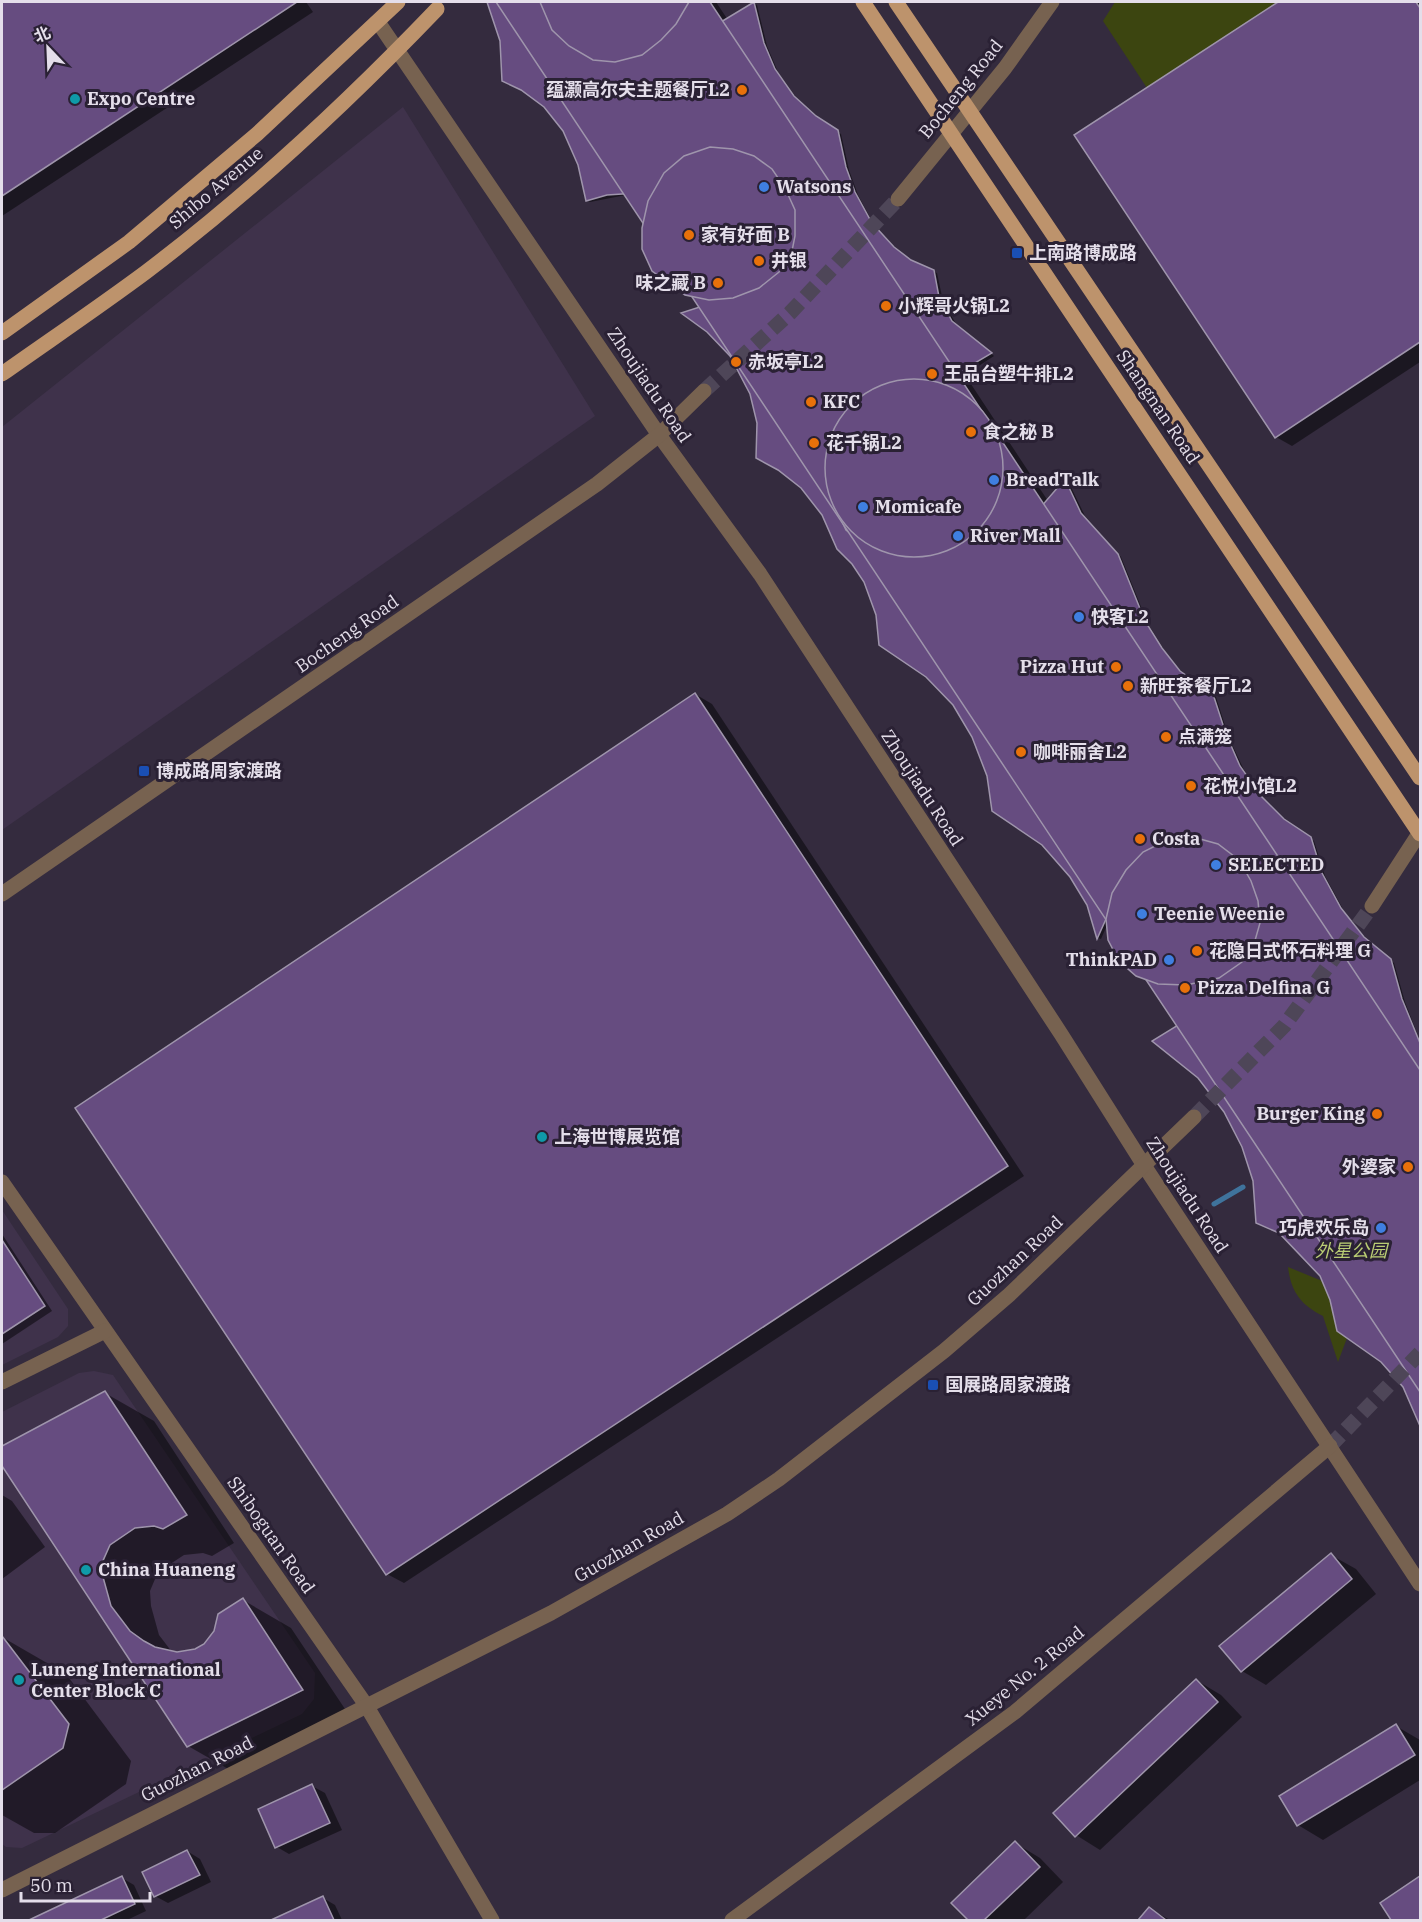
<svg xmlns="http://www.w3.org/2000/svg" width="1422" height="1922" viewBox="0 0 1422 1922" font-family="'IBM Plex Serif','Noto Sans SC',serif">
<style>
.built{fill:#3f324b}
.green{fill:#3c4510}
.shadow{fill:#0007}
.lines{fill:none;stroke-linecap:round;stroke-linejoin:round}
.stream{stroke:#3f739c;stroke-width:5}
.building{fill:#664c80;stroke:#9f95ac;stroke-width:1.5}
.minor-tunnel{stroke:#4e4658;stroke-width:15;stroke-dasharray:15 8;stroke-linecap:butt}
.minor{stroke:#776250;stroke-width:15}
.major{stroke:#bd936c;stroke-width:15}
.food-dot{fill:#e8710a;stroke:#2a2134;stroke-width:2}
.culture-dot{fill:#0f9aa8;stroke:#2a2134;stroke-width:2}
.shop-dot{fill:#3f7fe0;stroke:#2a2134;stroke-width:2}
.transit-dot{fill:#1a4fb4;stroke:#2a2134;stroke-width:2}
.labels{text-anchor:middle;stroke-width:6;stroke-linejoin:round;paint-order:stroke}
.street-label{font-size:18px;fill:#e4deea;stroke:#2a2134}
.poi-label{font-size:18px;font-weight:bold;fill:#e4deea;stroke:#2a2134;text-anchor:start}
.park-label{font-size:18px;font-style:italic;fill:#bacd74;stroke:#2a2134}
</style>
<rect width="100%" height="100%" fill="#342b3e"/>
<!-- built -->
<g class="built">
<path d="M403,107L595,416L2,830V427Z"/>
<path d="M2,1210L68,1309V1326L58,1337L2,1365Z"/>
<path d="M94,1371L113,1375L315,1673L314,1699L302,1714L22,1848L6,1847L2,1844V1412L79,1373Z"/>
</g>
<!-- green -->
<g class="green">
<path d="M1115,2H1278L1147,88L1103,21Z"/>
<path d="M1288,1267L1354,1294L1385,1275L1420,1307V1312L1370,1305L1356,1314L1338,1362L1323,1316C1301,1305 1291,1292 1288,1267Z"/>
</g>
<!-- shadow -->
<g class="shadow">
<path d="M2,2H306L313,12L2,216Z"/>
<path d="M489,2H716L728,20L754,3L757,5L767,46L778,72L798,100L820,120L841,134L849,170L858,195L875,227L897,250L913,262L937,273L943,301L956,324L994,356L965,375L1048,501L1066,481L1069,483L1085,516L1121,557L1148,624L1165,651L1183,674L1216,697L1229,738L1244,770L1264,800L1287,822L1314,841L1325,876L1344,911L1368,941L1394,963L1405,1002L1420,1041V1422L1404,1386L1331,1299L1321,1275L1254,1181L1244,1147L1179,1026L1108,923L1101,939L1098,938L1088,905L1071,876L989,776L973,737L954,704L878,614L866,581L823,514L758,422L752,394L730,351L684,313L702,308L626,195L590,202L587,200L580,165L565,131L502,41Z"/>
<path d="M1280,2H1420V362L1292,446L1276,437L1077,136Z"/>
<path d="M695,694L712,704L1024,1176L404,1583L387,1574Z"/>
<path d="M2,1234L52,1311L2,1344Z"/>
<path d="M105,1393L154,1421L234,1543L212,1556L203,1553L184,1555L158,1572L150,1591L151,1606L159,1635L172,1652L196,1651L205,1645L243,1600L291,1628L351,1718L237,1774L188,1746L2,1464V1448Z"/>
<path d="M2,1495L12,1501L45,1547L2,1579Z"/>
<path d="M1331,1555L1356,1569L1376,1594L1266,1685L1242,1671Z"/>
<path d="M2,1637L66,1674L131,1761L126,1784L55,1833H34L2,1815Z"/>
<path d="M1196,1680L1221,1695L1242,1717L1100,1850L1076,1835Z"/>
<path d="M1396,1726L1420,1740V1780L1323,1840L1298,1825Z"/>
<path d="M312,1786L325,1793L342,1830L289,1854L277,1847L260,1810Z"/>
<path d="M1015,1843L1040,1858L1063,1882L1024,1920H970L953,1903Z"/>
<path d="M187,1851L200,1859L211,1882L168,1903L155,1896Z"/>
<path d="M122,1878L134,1885L146,1911L127,1920H32Z"/>
<path d="M1420,1878V1920H1393L1382,1904Z"/>
<path d="M323,1898L335,1905L342,1920H275Z"/>
<path d="M1150,1909L1170,1920H1140Z"/>
</g>
<g class="lines">
<!-- stream -->
<path class="stream" d="M1214,1204L1243,1187"/>
</g>
<!-- building -->
<g class="building">
<path d="M2,2H297L2,196Z"/>
<path d="M487,2H540L552,30L569,46L593,60L615,62L706,31L754,2L764,43L775,69L794,96L816,116L838,130L846,167L855,192L872,223L894,247L911,260L934,270L939,297L952,321L992,353L968,367L949,384L935,379L911,377L884,383L859,397L837,421L828,446L824,464L827,489L846,530L867,546L897,556H925L982,540L1010,527L1040,508L1065,479L1081,513L1118,554L1145,621L1162,648L1180,671L1213,694L1226,734L1240,766L1261,796L1284,819L1311,837L1322,873L1341,908L1364,937L1391,959L1402,999L1420,1043V1426L1403,1387L1381,1362L1337,1331L1330,1300L1320,1276L1279,1233L1256,1223L1253,1181L1242,1147L1224,1112L1198,1078L1152,1041L1180,1024L1201,1005L1242,962L1254,944L1260,923L1258,901L1251,881L1239,860L1218,844L1193,837L1169,839L1143,852L1126,870L1112,893L1106,919L1097,939L1087,905L1070,877L1042,845L992,811L987,776L972,737L953,705L926,677L879,645L876,615L864,582L852,564L837,549L822,515L801,488L778,470L756,458L757,423L750,394L730,356L707,332L681,313L759,288L779,272L791,256L795,236V210L785,188L772,169L754,156L733,149L710,147L684,156L664,173L653,192L607,195L586,201L578,165L563,131L544,107L521,90L502,81L500,41Z"/>
<path d="M496,2H710L1420,1070V1392Z"/>
<path d="M540,2H689L676,24L661,40L642,55L615,62L593,60L569,46L552,30Z"/>
<path d="M1278,2H1416L1420,8V342L1275,438L1074,135Z"/>
<path d="M710,147L733,149L754,156L772,169L785,188L795,210V236L791,256L779,272L759,288L733,298L709,300L685,295L652,271L642,249V228L648,201L664,173L684,156Z"/>
<circle cx="914" cy="468" r="89"/>
<path d="M695,693L1008,1166L386,1575L75,1108Z"/>
<path d="M1193,837L1218,844L1239,860L1251,881L1258,901L1260,923L1254,944L1242,962L1219,978L1186,985L1158,984L1136,976L1119,961L1108,940L1106,919L1112,893L1126,870L1143,852L1169,839Z"/>
<path d="M2,1240L45,1306L2,1334Z"/>
<path d="M105,1391L187,1515L163,1529L154,1526L135,1528L110,1545L102,1563L103,1577L111,1606L130,1631L144,1641L155,1647L177,1652L195,1649L204,1644L214,1631L218,1614L243,1598L303,1690L187,1747L2,1466V1446Z"/>
<path d="M1331,1553L1352,1579L1241,1672L1219,1646Z"/>
<path d="M2,1636L69,1724L63,1748L2,1790Z"/>
<path d="M1196,1679L1218,1702L1075,1837L1053,1813Z"/>
<path d="M1396,1724L1415,1755L1297,1826L1279,1796Z"/>
<path d="M312,1784L330,1823L275,1848L258,1809Z"/>
<path d="M1015,1841L1040,1867L984,1920H968L951,1903Z"/>
<path d="M187,1850L200,1875L154,1897L142,1872Z"/>
<path d="M122,1876L135,1904L101,1920H29Z"/>
<path d="M1420,1876V1920H1391L1380,1903Z"/>
<path d="M323,1896L334,1920H271Z"/>
<path d="M1149,1907L1166,1920H1138Z"/>
</g>
<g class="lines">
<!-- minor-tunnel -->
<g class="minor-tunnel">
<path d="M704,391L790,313L898,199"/>
<path d="M1194,1117L1284,1026L1372,906"/>
<path d="M1330,1446L1420,1353"/>
</g>
<!-- minor -->
<g class="minor">
<path d="M378,22L659,435L760,574L1061,1034L1145,1167L1420,1584"/>
<path d="M898,199L1005,68L1052,2"/>
<path d="M2,894L597,484L659,435L704,391"/>
<path d="M1372,906L1420,832"/>
<path d="M2,1182L366,1705L492,1920"/>
<path d="M2,1382L105,1331"/>
<path d="M2,1890L551,1613L727,1514L779,1479L944,1351L1009,1295L1194,1117"/>
<path d="M732,1920L1015,1712L1330,1446"/>
</g>
<!-- major -->
<g class="major">
<path d="M863,2L1420,834"/>
<path d="M896,2L1420,778"/>
<path d="M2,333L129,242L257,134L398,2"/>
<path d="M2,374C50,340 99,307 146,272C250,193 347,103 437,9"/>
</g>
</g>
<!-- markers -->
<g class="food-dot">
<circle cx="742" cy="90" r="6"/>
<circle cx="689" cy="235" r="6"/>
<circle cx="759" cy="261" r="6"/>
<circle cx="718" cy="283" r="6"/>
<circle cx="886" cy="306" r="6"/>
<circle cx="736" cy="362" r="6"/>
<circle cx="932" cy="374" r="6"/>
<circle cx="811" cy="402" r="6"/>
<circle cx="971" cy="432" r="6"/>
<circle cx="814" cy="443" r="6"/>
<circle cx="1116" cy="667" r="6"/>
<circle cx="1128" cy="686" r="6"/>
<circle cx="1166" cy="737" r="6"/>
<circle cx="1021" cy="752" r="6"/>
<circle cx="1191" cy="786" r="6"/>
<circle cx="1140" cy="839" r="6"/>
<circle cx="1197" cy="951" r="6"/>
<circle cx="1185" cy="988" r="6"/>
<circle cx="1377" cy="1114" r="6"/>
<circle cx="1408" cy="1167" r="6"/>
</g>
<g class="culture-dot">
<circle cx="75" cy="99" r="6"/>
<circle cx="542" cy="1137" r="6"/>
<circle cx="86" cy="1570" r="6"/>
<circle cx="19" cy="1680" r="6"/>
</g>
<g class="shop-dot">
<circle cx="764" cy="187" r="6"/>
<circle cx="994" cy="480" r="6"/>
<circle cx="863" cy="507" r="6"/>
<circle cx="958" cy="536" r="6"/>
<circle cx="1079" cy="617" r="6"/>
<circle cx="1216" cy="865" r="6"/>
<circle cx="1142" cy="914" r="6"/>
<circle cx="1169" cy="960" r="6"/>
<circle cx="1381" cy="1228" r="6"/>
</g>
<g class="transit-dot">
<rect x="1011" y="247" width="12" height="12" rx="3"/>
<rect x="138" y="765" width="12" height="12" rx="3"/>
<rect x="927" y="1379" width="12" height="12" rx="3"/>
</g>
<g class="labels">
<!-- street labels -->
<g class="street-label">
<text transform="translate(961 89) rotate(-51)" y="6">Bocheng Road</text>
<text transform="translate(216 188) rotate(-40)" y="6">Shibo Avenue</text>
<text transform="translate(649 385) rotate(56)" y="6">Zhoujiadu Road</text>
<text transform="translate(1158 407) rotate(56)" y="6">Shangnan Road</text>
<text transform="translate(347 634) rotate(-35)" y="6">Bocheng Road</text>
<text transform="translate(922 788) rotate(57)" y="6">Zhoujiadu Road</text>
<text transform="translate(1187 1195) rotate(57)" y="6">Zhoujiadu Road</text>
<text transform="translate(1015 1261) rotate(-43)" y="6">Guozhan Road</text>
<text transform="translate(271 1535) rotate(55)" y="6">Shiboguan Road</text>
<text transform="translate(629 1547) rotate(-30)" y="6">Guozhan Road</text>
<text transform="translate(1025 1676) rotate(-39)" y="6">Xueye No. 2 Road</text>
<text transform="translate(197 1769) rotate(-27)" y="6">Guozhan Road</text>
</g>
<!-- poi labels -->
<g class="poi-label">
<text x="730" y="96" text-anchor="end">蕴灏高尔夫主题餐厅L2</text>
<text x="87" y="105">Expo Centre</text>
<text x="776" y="193">Watsons</text>
<text x="701" y="241">家有好面 B</text>
<text x="1029" y="259">上南路博成路</text>
<text x="771" y="267">井银</text>
<text x="706" y="289" text-anchor="end">味之藏 B</text>
<text x="898" y="312">小辉哥火锅L2</text>
<text x="748" y="368">赤坂亭L2</text>
<text x="944" y="380">王品台塑牛排L2</text>
<text x="823" y="408">KFC</text>
<text x="983" y="438">食之秘 B</text>
<text x="826" y="449">花千锅L2</text>
<text x="1006" y="486">BreadTalk</text>
<text x="875" y="513">Momicafe</text>
<text x="970" y="542">River Mall</text>
<text x="1091" y="623">快客L2</text>
<text x="1104" y="673" text-anchor="end">Pizza Hut</text>
<text x="1140" y="692">新旺茶餐厅L2</text>
<text x="1178" y="743">点满笼</text>
<text x="1033" y="758">咖啡丽舍L2</text>
<text x="156" y="777">博成路周家渡路</text>
<text x="1203" y="792">花悦小馆L2</text>
<text x="1152" y="845">Costa</text>
<text x="1228" y="871">SELECTED</text>
<text x="1154" y="920">Teenie Weenie</text>
<text x="1209" y="957">花隐日式怀石料理 G</text>
<text x="1157" y="966" text-anchor="end">ThinkPAD</text>
<text x="1197" y="994">Pizza Delfina G</text>
<text x="1365" y="1120" text-anchor="end">Burger King</text>
<text x="554" y="1143">上海世博展览馆</text>
<text x="1396" y="1173" text-anchor="end">外婆家</text>
<text x="1369" y="1234" text-anchor="end">巧虎欢乐岛</text>
<text x="945" y="1391">国展路周家渡路</text>
<text x="98" y="1576">China Huaneng</text>
<text x="31" y="1676">Luneng International<tspan x="31" dy="21">Center Block C</tspan></text>
</g>
<!-- park labels -->
<g class="park-label">
<text x="1351" y="1257">外星公园</text>
</g>
</g>
<!-- border -->
<rect width="1422" height="1922" fill="none" stroke="#e4deea" stroke-width="6"/>
<!-- north arrow -->
<g transform="translate(48 48) rotate(337)" stroke="#2a2134" stroke-width="4.5" paint-order="stroke">
<path d="M0-4.5L10 22L0 15L-10 22Z" fill="#e4deea"/>
<text y="-9" font-size="16" font-weight="bold" text-anchor="middle" fill="#e4deea">北</text>
</g>
<!-- scale -->
<path d="M21 1892v9h129v-9" fill="none" stroke="#e4deea" stroke-width="3"/>
<text x="30" y="1892" font-size="18" fill="#e4deea" stroke="#2a2134" stroke-width="4.5" paint-order="stroke">50 m</text>
</svg>
